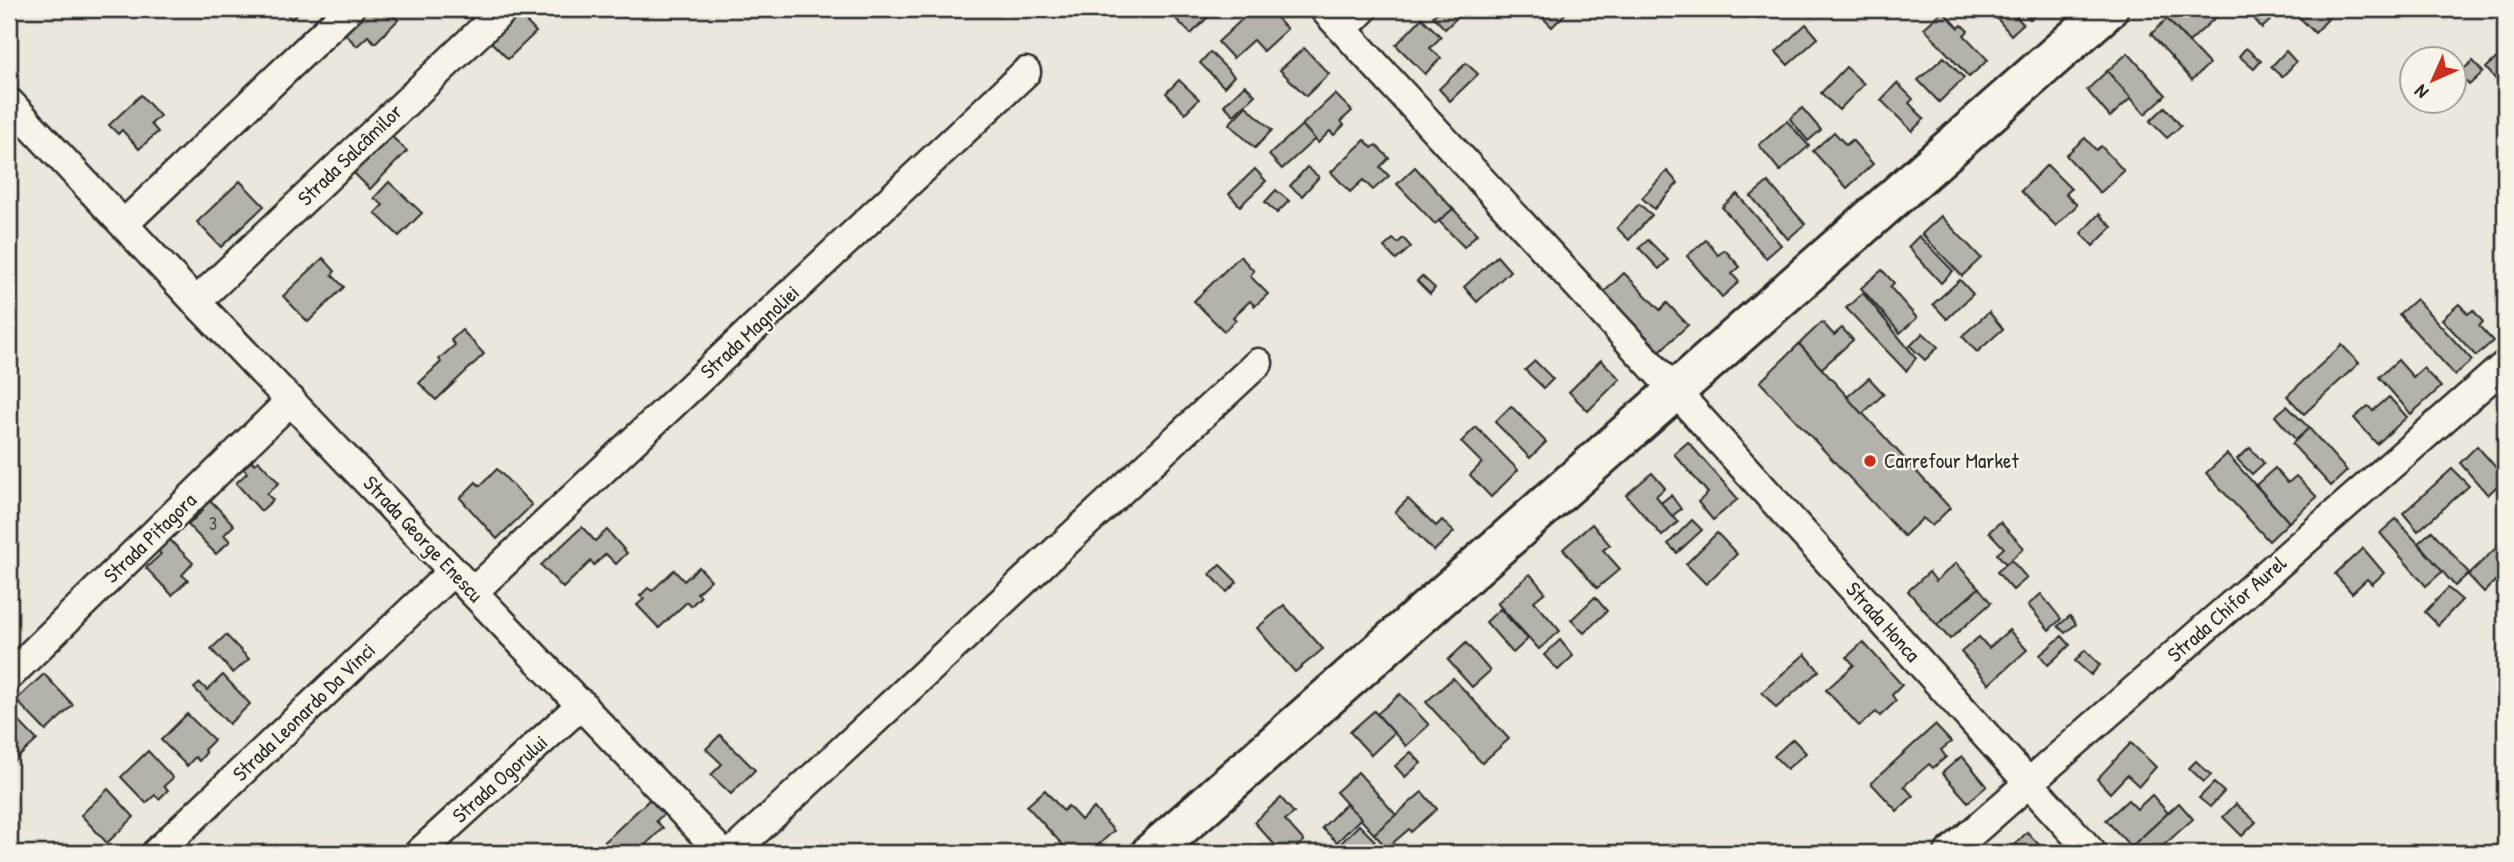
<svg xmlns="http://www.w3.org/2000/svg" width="2514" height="862" viewBox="0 0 2514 862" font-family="'Patrick Hand',sans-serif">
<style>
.building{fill:#b5b2ab;stroke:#2b2b2b;stroke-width:2}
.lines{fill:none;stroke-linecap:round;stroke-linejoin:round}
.street-casing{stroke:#2b2b2b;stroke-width:33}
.highway-casing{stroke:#2b2b2b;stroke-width:44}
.street{stroke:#f7f3e8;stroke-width:28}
.highway{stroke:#f7f3e8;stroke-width:38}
.poi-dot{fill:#c8321e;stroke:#f7f3e8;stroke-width:2.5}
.labels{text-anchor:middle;stroke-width:5;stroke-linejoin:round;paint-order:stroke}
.number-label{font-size:18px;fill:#4e4d4b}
.street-label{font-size:21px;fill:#2b2b2b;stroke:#f7f3e8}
.poi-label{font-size:21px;fill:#2b2b2b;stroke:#f7f3e8;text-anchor:start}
</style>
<rect width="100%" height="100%" fill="#ebe7dd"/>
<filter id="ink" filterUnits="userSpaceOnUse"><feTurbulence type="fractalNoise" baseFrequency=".0143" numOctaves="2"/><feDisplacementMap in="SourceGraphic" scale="14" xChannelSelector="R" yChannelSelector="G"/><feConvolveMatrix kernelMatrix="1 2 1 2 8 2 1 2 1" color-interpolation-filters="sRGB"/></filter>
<g filter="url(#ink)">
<!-- building -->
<g class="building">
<path d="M281,9H302L292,19Z"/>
<path d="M365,9H387L398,20L375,43L368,36L357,46L342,31Z"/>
<path d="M1169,9H1200L1208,17L1191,34L1167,10Z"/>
<path d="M1253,9H1268L1287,29L1263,51L1253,40L1233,58L1218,42Z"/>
<path d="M1441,9H1466L1445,29L1433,16Z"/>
<path d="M1540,9H1570L1552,27L1537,12Z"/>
<path d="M1989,9H2010L2023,24L2011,35Z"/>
<path d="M2021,9H2042L2030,19Z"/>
<path d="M2178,9H2210L2217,16L2189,42L2167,19Z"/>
<path d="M2246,9H2267L2274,17L2262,28Z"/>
<path d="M2301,9H2318L2328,19L2315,33L2296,14Z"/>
<path d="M515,10L536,32L508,59L487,38Z"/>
<path d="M1943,11L1959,28L1962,25L1968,31L1964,35L1988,60L1969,77L1924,28Z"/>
<path d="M1422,18L1441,37L1430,48L1441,58L1425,74L1396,45Z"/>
<path d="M2167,19L2209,64L2192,80L2151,34Z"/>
<path d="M1806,24L1818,38L1788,65L1776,52Z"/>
<path d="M1304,48L1329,74L1306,96L1280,70Z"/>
<path d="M2246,48L2261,61L2254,69L2239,56Z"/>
<path d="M2505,50V90L2486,68Z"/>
<path d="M2286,51L2296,62L2282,77L2271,67Z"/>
<path d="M1210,52L1234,76L1224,87L1200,63Z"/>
<path d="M2128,53L2166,95L2145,114L2107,71Z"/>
<path d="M1944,57L1964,78L1939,102L1918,80Z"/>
<path d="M2473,61L2483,72L2469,85L2459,73Z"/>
<path d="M1466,63L1478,74L1450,101L1439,89Z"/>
<path d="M1846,67L1864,84L1839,110L1821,93Z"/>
<path d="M2107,71L2131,98L2110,117L2087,90Z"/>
<path d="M1179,80L1199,99L1185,113L1166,93Z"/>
<path d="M1897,83L1913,99L1909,103L1924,119L1912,131L1881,100Z"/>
<path d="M1245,85L1255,95L1234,115L1224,105Z"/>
<path d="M1335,94L1352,111L1341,121L1344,125L1334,135L1330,131L1318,143L1302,125Z"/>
<path d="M141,95L160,116L151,124L158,132L139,149L122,130L118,134L109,125Z"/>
<path d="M1246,106L1272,130L1255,148L1229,124Z"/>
<path d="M2165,107L2181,126L2167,138L2150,121Z"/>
<path d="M1802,108L1821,130L1808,141L1790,119Z"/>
<path d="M1787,121L1809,146L1780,171L1759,145Z"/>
<path d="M1302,125L1315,139L1282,169L1269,155Z"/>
<path d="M1834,132L1846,145L1852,140L1873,164L1847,188L1813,151Z"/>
<path d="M388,133L407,151L370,189L347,166Z"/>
<path d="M2085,138L2096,150L2101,146L2124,171L2100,193L2066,155Z"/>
<path d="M1365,140L1372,148L1376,145L1389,158L1380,167L1389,176L1373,190L1363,180L1350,192L1331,172Z"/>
<path d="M2047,165L2071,189L2066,194L2077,205L2056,226L2021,191Z"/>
<path d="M1307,167L1319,177L1302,196L1290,186Z"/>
<path d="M1415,167L1453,209L1435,224L1397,184Z"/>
<path d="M1255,169L1266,181L1240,206L1229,194Z"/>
<path d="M1667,171L1678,183L1654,209L1642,198Z"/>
<path d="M240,181L264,206L221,247L197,222Z"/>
<path d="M389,182L422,213L399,236L375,213L383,205L374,198Z"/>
<path d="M1768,182L1805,224L1788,239L1751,196Z"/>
<path d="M1276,190L1289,201L1277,213L1265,202Z"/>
<path d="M1737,194L1781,245L1766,258L1722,207Z"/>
<path d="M1639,204L1652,215L1629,240L1617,228Z"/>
<path d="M1453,209L1477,234L1464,247L1439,221Z"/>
<path d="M2099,214L2112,227L2093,246L2081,233Z"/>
<path d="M1941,216L1981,258L1962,276L1922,234Z"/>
<path d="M1919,236L1953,271L1941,283L1908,247Z"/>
<path d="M1403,238L1411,247L1396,260L1384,247L1393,239L1398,243Z"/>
<path d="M1648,240L1668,260L1659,269L1639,248Z"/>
<path d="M1706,240L1718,255L1725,250L1740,267L1732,274L1739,282L1722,297L1687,256Z"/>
<path d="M1240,256L1254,271L1250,276L1268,294L1255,306L1250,301L1233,317L1236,320L1224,331L1194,301Z"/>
<path d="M1497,256L1510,271L1477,302L1464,287Z"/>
<path d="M323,258L335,271L332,275L344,287L308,322L283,296Z"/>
<path d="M1882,270L1894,283L1890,287L1917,318L1900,333L1861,288Z"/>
<path d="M1624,273L1660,310L1667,303L1688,325L1660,351L1604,292Z"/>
<path d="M1422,276L1435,288L1430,294L1417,281Z"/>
<path d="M1960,280L1973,294L1947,319L1933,304Z"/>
<path d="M1863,293L1916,358L1906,371L1846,308Z"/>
<path d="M2416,299L2472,360L2455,375L2399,314Z"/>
<path d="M2459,304L2468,314L2473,310L2483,322L2479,326L2493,341L2476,356L2442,319Z"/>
<path d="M1989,312L2003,329L1977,352L1962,336Z"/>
<path d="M1822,322L1834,335L1842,328L1853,340L1821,369L1799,344Z"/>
<path d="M462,330L484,354L436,400L419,383L441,362L439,359L455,345L451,340Z"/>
<path d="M1923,333L1938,347L1925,360L1910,346Z"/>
<path d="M1799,344L1950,508L1932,526L1923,518L1904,536L1760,382Z"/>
<path d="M2342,345L2359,363L2304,414L2287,396Z"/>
<path d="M1601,360L1620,379L1588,411L1569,392Z"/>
<path d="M2398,360L2413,377L2423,368L2441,387L2411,414L2379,377Z"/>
<path d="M1535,361L1553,379L1544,388L1525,370Z"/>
<path d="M1869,378L1884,394L1862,414L1847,397Z"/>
<path d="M2389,397L2407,417L2377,444L2354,418L2368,406L2373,411Z"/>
<path d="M1511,406L1546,442L1530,458L1495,422Z"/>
<path d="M2287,406L2309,428L2296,440L2275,416Z"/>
<path d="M1476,427L1518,470L1491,497L1470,475L1482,463L1461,442Z"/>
<path d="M2309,428L2347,471L2331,486L2292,444Z"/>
<path d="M1688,442L1738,499L1713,520L1698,502L1708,493L1674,454Z"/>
<path d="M2477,446L2505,478L2488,495L2460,463Z"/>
<path d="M2250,448L2264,463L2252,474L2237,459Z"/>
<path d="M2227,454L2289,522L2269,541L2206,473Z"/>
<path d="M252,461L255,464L259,461L279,483L267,494L273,500L261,511L236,483L247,473L243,468Z"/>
<path d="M2275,468L2288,483L2296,476L2317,497L2289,522L2256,485Z"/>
<path d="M497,469L532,505L497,539L460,498L476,482L480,486Z"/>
<path d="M2452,469L2469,486L2418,531L2403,513Z"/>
<path d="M1652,473L1665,488L1656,496L1678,522L1662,536L1626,495Z"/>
<path d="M1671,495L1681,509L1672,516L1661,503Z"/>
<path d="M209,499L234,525L224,535L230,541L216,554L188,525L203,510L200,507Z"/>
<path d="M1408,499L1436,526L1442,520L1454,532L1434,551L1395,512Z"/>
<path d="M2396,519L2443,571L2426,586L2380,533Z"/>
<path d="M1692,520L1702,530L1677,553L1668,544Z"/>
<path d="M2000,522L2024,548L2006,564L1997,554L2004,548L1989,532Z"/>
<path d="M1592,524L1610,545L1603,550L1620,569L1597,588L1563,549Z"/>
<path d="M582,527L595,541L607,530L627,553L616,564L606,554L594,565L591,561L563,588L541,565Z"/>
<path d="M2432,531L2469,573L2455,586L2418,543Z"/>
<path d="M1717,533L1737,554L1706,584L1686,564Z"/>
<path d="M168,538L193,563L182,575L188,580L172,595L146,568L161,554L156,549Z"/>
<path d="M2505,539V571L2484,592L2468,575Z"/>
<path d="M2363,548L2384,573L2372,584L2367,579L2352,593L2335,574Z"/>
<path d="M2011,560L2027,578L2013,590L1997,572Z"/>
<path d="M1956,563L1979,588L1937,625L1908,591L1929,572L1936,581Z"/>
<path d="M1220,565L1237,582L1227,592L1210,574Z"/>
<path d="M699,567L711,580L697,593L701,596L691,606L687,602L659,628L637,605L644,599L640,596L648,588L652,591L674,570L684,581Z"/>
<path d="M1530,574L1545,592L1534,601L1560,631L1539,649L1497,603Z"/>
<path d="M1979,588L1991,603L1950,639L1937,625Z"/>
<path d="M2448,588L2462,600L2438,625L2425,612Z"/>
<path d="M2041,594L2061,619L2049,630L2028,605Z"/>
<path d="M1595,597L1607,611L1584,633L1571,620Z"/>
<path d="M1284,605L1323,649L1295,672L1257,628Z"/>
<path d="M1500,609L1528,639L1513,653L1486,622Z"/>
<path d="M2070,616L2076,624L2065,633L2058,626Z"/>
<path d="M2009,630L2027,650L1989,684L1961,652L1979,637L1989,648Z"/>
<path d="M226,635L249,659L233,673L211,649Z"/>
<path d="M2062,636L2070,645L2048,665L2040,655Z"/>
<path d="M1560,640L1573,656L1558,670L1544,655Z"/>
<path d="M1863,642L1902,685L1892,695L1896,701L1880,716L1876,712L1859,726L1826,690L1854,665L1847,657Z"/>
<path d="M1466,643L1490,671L1472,687L1448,660Z"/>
<path d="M2085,650L2100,665L2091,675L2075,661Z"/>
<path d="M1805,654L1819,671L1776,708L1762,692Z"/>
<path d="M44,674L73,705L46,731L16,700Z"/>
<path d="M223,675L250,704L229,724L194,688L200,683L207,690Z"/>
<path d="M1453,678L1509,739L1482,763L1426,702Z"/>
<path d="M1400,694L1429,725L1406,746L1377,714Z"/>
<path d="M9,711L37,740L11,764L9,761Z"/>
<path d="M1374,711L1394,733L1371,755L1350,732Z"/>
<path d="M187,714L214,740L204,750L206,753L199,761L195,757L187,766L161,740Z"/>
<path d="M1935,725L1951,742L1941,750L1946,757L1933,768L1929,764L1904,786L1913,796L1897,811L1871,783Z"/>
<path d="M720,735L755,770L731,794L711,775L722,764L706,749Z"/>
<path d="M1793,739L1806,753L1787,769L1774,756Z"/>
<path d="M2131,743L2156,767L2139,786L2127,775L2110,793L2097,779Z"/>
<path d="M148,751L173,778L164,786L168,790L159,799L155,795L146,803L121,777Z"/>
<path d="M1411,752L1421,763L1405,777L1395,766Z"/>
<path d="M1962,756L1987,786L1968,802L1942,773Z"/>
<path d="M2196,761L2211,775L2204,782L2189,768Z"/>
<path d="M1358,772L1396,815L1374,834L1336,792Z"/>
<path d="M2214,783L2224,792L2210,807L2199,798Z"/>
<path d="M108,789L134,817L107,843L81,815Z"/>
<path d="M1045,790L1063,811L1068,806L1081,820L1094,808L1114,831L1089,853H1070L1027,806Z"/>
<path d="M1422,792L1437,809L1411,832L1409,829L1387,848L1374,834Z"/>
<path d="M2152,795L2168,813L2131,847L2106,820L2128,800L2137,809Z"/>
<path d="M651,798L665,813L656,821L663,828L638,852L632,847L625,853H597L595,851Z"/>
<path d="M1281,798L1294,813L1285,820L1304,841L1297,847L1303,853H1282L1254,822Z"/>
<path d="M2179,803L2193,819L2155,853H2137L2131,847Z"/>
<path d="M1346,804L1361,818L1337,842L1322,828Z"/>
<path d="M2236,804L2256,822L2242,836L2223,817Z"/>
<path d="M1359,825L1375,841L1362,853H1331Z"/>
<path d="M2027,832L2042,848L2037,853H2007Z"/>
</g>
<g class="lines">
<defs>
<g id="street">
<path d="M1324,9L1675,391L2092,853"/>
<path d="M1343,29L1363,9"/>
<path d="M9,102L196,302L722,853"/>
<path d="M124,224L349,9"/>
<path d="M196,302L504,9"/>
<path d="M473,592L1026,72"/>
<path d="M9,676L291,400"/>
<path d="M156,853L453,571"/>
<path d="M419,853L582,704"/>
<path d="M732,853L1258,363"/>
<path d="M1949,853L2505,365"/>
</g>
<path id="highway" d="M1151,853L2108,9"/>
</defs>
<!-- street casing -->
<use href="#street" class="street-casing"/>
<!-- highway casing -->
<use href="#highway" class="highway-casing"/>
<!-- street -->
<use href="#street" class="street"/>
<!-- highway -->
<use href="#highway" class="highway"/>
</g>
</g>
<!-- markers -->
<circle class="poi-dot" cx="1870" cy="461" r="7"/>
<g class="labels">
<!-- number labels -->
<g class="number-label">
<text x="213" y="530">3</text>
</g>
<!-- street labels -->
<g class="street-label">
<text transform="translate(350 155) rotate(-44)" y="7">Strada Salcâmilor</text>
<text transform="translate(750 332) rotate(-43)" y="7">Strada Magnoliei</text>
<text transform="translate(150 538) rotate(-44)" y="7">Strada Pitagora</text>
<text transform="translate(423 539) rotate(47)" y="7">Strada George Enescu</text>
<text transform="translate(2227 609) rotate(-41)" y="7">Strada Chifor Aurel</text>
<text transform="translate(1883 622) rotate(48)" y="7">Strada Honca</text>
<text transform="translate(304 712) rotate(-44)" y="7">Strada Leonardo Da Vinci</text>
<text transform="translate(500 779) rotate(-42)" y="7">Strada Ogorului</text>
</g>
<!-- poi labels -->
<g class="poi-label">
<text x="1884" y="468">Carrefour Market</text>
</g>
</g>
<!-- margin -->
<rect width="2514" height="862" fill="none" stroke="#f7f3e8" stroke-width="35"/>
<rect x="18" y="18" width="2479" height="827" fill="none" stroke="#2b2b2b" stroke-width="2.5" filter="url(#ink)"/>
<!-- north arrow -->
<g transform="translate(2433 80) rotate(225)"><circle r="33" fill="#f7f3e8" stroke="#a5a39c" stroke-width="2"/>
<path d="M0-5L12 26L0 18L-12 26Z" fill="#c8321e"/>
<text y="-10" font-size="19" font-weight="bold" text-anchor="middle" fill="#2b2b2b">N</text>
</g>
</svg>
